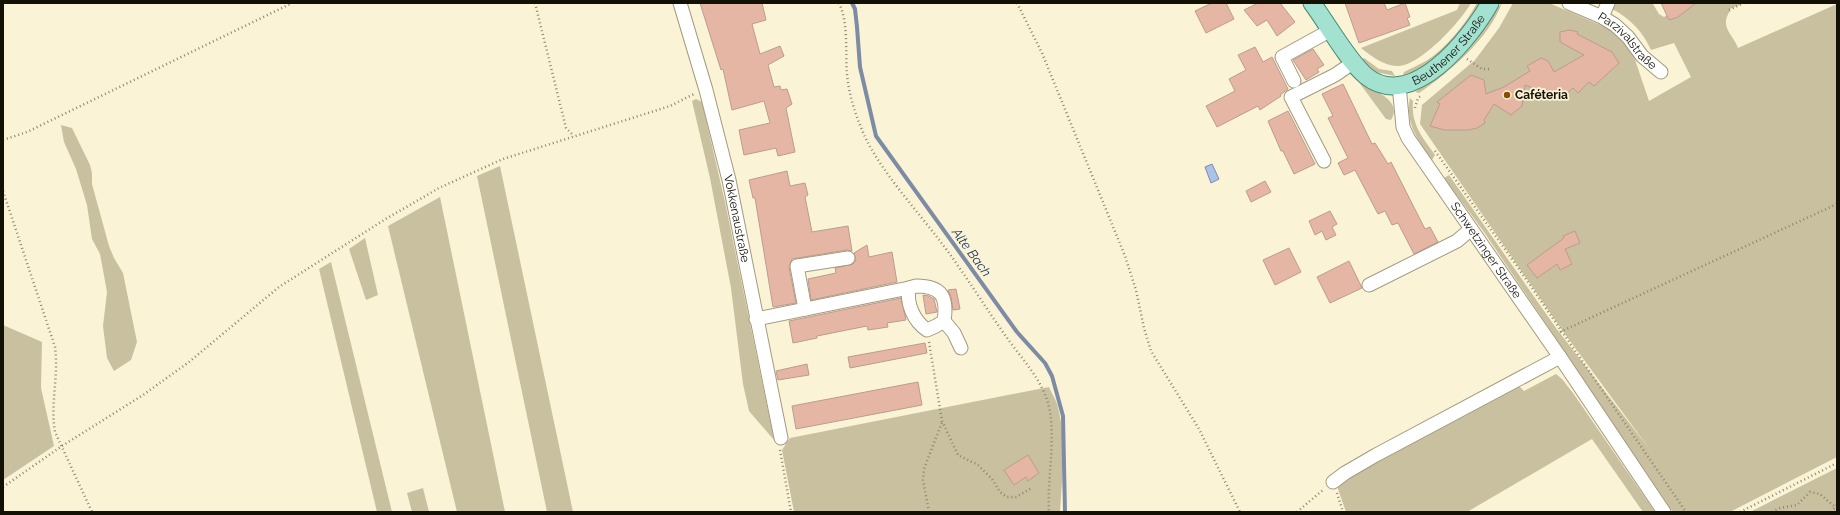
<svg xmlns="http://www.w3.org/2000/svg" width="1840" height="515" viewBox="0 0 1840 515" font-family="Raleway,sans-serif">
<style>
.green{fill:#c8c09f}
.water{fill:#aac1e8;stroke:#7d8ca4}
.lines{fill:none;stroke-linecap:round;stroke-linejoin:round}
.stream{stroke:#7d8ca4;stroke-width:4}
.building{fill:#e6b6a4;stroke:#bb9c91}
.minor-casing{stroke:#a29b7f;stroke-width:15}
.major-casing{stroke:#498b74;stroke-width:19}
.path{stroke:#8b8671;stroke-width:2.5;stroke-dasharray:1 3;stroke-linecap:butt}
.minor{stroke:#fff;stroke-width:13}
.major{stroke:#a3e1d0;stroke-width:17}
.poi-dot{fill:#864f00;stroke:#fbf3d5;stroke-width:1.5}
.labels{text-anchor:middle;stroke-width:3.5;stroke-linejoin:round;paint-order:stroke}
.street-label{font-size:12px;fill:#131006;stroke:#fbf3d5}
.poi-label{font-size:12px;font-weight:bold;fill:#131006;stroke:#fbf3d5;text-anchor:start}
.water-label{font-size:13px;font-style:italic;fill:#122d5c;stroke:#fbf3d5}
</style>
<rect width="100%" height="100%" fill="#fbf3d5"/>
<!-- green -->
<g class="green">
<path d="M1460,3H1471C1461,21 1421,65 1399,66C1385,67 1371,56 1361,48L1457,10Z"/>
<path d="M1477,3H1482C1463,29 1437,69 1403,75L1404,72C1411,68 1419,65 1426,61C1447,47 1465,25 1477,3Z"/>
<path d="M1502,3C1489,38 1450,72 1419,93L1415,92L1425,84Z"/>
<path d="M1513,3H1549L1612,30L1625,42L1632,51L1649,101L1691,77L1674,43L1651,50C1643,32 1630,18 1612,9L1616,3L1653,4L1659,14L1664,17L1667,15L1669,20L1678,17L1689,3H1744L1730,9V11C1719,27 1733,34 1738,48L1837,4V457L1730,512H1673L1484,232L1444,178L1449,175L1556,328L1651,451L1562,330L1420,124L1422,105L1475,60L1499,28Z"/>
<path d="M1364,58L1379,69L1392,71L1395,76L1376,72L1363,61L1362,59Z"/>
<path d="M1359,80C1370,90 1404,99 1391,120L1386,119L1358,81Z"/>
<path d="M1410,98L1413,101C1411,125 1422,136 1435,155L1432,160C1418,140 1405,124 1410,98Z"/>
<path d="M696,99L702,102L725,202L774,440L749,411L743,384L731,288L710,178L692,101Z"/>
<path d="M61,125L72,128L90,165L92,173V184L109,246L114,258L123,273L137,342L131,360L114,371L107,358L103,326L107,292L100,254L92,239L87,205L76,169L64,142Z"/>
<path d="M500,166L573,512H547L477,176Z"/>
<path d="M440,197L505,512H457L388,226Z"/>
<path d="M365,238L378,295L366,300L349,249Z"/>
<path d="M331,262L392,512H377L319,269Z"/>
<path d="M3,325L42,342L41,388L54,446L3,480Z"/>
<path d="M1556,374L1562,379L1573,393L1655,512H1643L1592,439L1467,512H1346L1336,483L1517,384L1524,391Z"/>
<path d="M1049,387C1051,392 1055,398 1057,404C1067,438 1062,477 1060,512H794L782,450L790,438Z"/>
<path d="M1837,468V512H1750Z"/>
<path d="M423,488L429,512H412L407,493Z"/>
</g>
<!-- water -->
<path class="water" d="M1212,164L1219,179L1211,183L1205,167Z"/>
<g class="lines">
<!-- stream -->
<path class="stream" d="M852,3L855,9L857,27L860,67L876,136L1017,332L1045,363L1052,376L1063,416L1065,512"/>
</g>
<!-- building -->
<g class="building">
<path d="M700,3H762L766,20L752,24L760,54L780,46L784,56L768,65L774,87L780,86L781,90L787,89L792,104L786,108L795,152L778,156L776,148L744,155L739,130L770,123L764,101L732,110L723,69L721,70Z"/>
<path d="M1212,3H1226L1234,19L1206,33L1195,11Z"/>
<path d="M1258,3H1280L1295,22L1277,36L1267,20L1257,26L1244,10Z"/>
<path d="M1345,3H1384L1387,10L1405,3L1410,17L1407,18L1410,25L1359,43Z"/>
<path d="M1661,3H1696L1678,17L1669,20Z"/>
<path d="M1570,30L1578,32L1577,34L1612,52L1619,63L1594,86L1589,82L1578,93L1573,88L1561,99L1556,94L1553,96L1525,85L1522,106L1511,115L1494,104L1484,120L1485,123L1477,128L1468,130H1445L1430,126L1440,104L1437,102L1471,75L1484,80L1486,94L1504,87L1530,71L1527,66L1541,58L1548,61L1554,72L1584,55L1560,42V32Z"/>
<path d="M1255,47L1263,62L1272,57L1288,89L1280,95L1281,96L1260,110L1258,106L1217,127L1206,106L1235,91L1229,79L1246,70L1238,55Z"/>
<path d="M1313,49L1324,65L1317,69L1319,72L1306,80L1293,60Z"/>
<path d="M1343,84L1372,144L1375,143L1388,164L1391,162L1425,229L1430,227L1438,242L1414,254L1398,223L1392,225L1385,211L1378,214L1355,170L1344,175L1338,163L1348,158L1328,118L1333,116L1322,94Z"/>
<path d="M1288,111L1315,164L1294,174L1283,151H1281L1268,121Z"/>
<path d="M787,171L790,186L805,183L808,195L805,197L812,232L848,226L852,251L847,250L792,259L789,267L796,303L773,307L755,198H753L749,180Z"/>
<path d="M1265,181L1271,192L1251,202L1246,191Z"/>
<path d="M1330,211L1337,224L1332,227L1336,235L1326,240L1322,231L1315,235L1309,221Z"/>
<path d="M1575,231L1580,243L1565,249L1572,264L1560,270L1557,264L1537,278L1527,265L1564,238L1563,236Z"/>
<path d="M867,245L869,257L892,252L897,282L811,300L808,279L836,273L835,268L853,264L856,260L854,253Z"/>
<path d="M1289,248L1301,272L1275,285L1263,260Z"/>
<path d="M1349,261L1362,288L1330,303L1317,277Z"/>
<path d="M956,289L960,309L953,310L951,297L948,290Z"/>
<path d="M923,295L929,296L934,299L937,312L926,314Z"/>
<path d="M901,298L906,320L887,323L888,327L868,330L867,326L817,336V338L793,343L789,321Z"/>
<path d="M925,343L927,353L850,368L848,357Z"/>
<path d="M807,364L809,375L778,380L776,371Z"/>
<path d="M918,382L922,405L796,429L792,406Z"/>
<path d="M1028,455L1039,473L1028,481L1026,477L1014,485L1004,470Z"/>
</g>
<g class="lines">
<defs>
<g id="minor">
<path id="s1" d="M680,3L706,90L729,180L781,438"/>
<path id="s2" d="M1569,3L1602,17L1615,25L1628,37L1642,56L1661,72"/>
<path d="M1602,17L1608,3"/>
<path d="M1294,81L1282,57L1331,30"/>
<path id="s3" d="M1399,85L1403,127L1408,138L1560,357L1664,512"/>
<path d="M1324,161L1291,97L1335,75L1354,62"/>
<path d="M1369,285L1457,241L1471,229"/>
<path d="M916,286C941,286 948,296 944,321L936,326L927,330C914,321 906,304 909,288Z"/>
<path d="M805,309L797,266L848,258"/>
<path d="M756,319L909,288"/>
<path d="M944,321L954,333L961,348"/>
<path d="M1333,482L1345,473L1376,455L1560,357"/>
</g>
<g id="major">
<path id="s4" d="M1312,3C1327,23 1348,61 1366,76C1412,113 1471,37 1490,3"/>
</g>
</defs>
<!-- minor casing -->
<use href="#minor" class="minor-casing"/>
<!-- major casing -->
<use href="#major" class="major-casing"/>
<!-- path -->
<g class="path">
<path d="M535,3L566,128L574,136"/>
<path d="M839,3C849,24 845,52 847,74C849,97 857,120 867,141C884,174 917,211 940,241C963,271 983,304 1005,335C1020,357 1043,380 1049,407C1056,441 1047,477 1049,512"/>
<path d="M1017,3L1042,53L1125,256L1136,290L1144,328L1151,351L1199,429L1240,512"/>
<path d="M1729,10L1744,3"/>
<path d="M1467,59L1482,69H1490"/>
<path d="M1415,108L1418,98L1422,95"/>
<path d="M3,140L27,132L292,3"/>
<path d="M1435,151L1519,269L1686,512"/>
<path d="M3,191L55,347C59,376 50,404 55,432L92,512"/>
<path d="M1560,332L1837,204"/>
<path d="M929,342L942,421L958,455L978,465L992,479L1000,492L1007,497H1016L1032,488"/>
<path d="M780,450L791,512"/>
<path d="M3,487L62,446L143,395L189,362L279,287L384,220L439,188L503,159L670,106L694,94"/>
<path d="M1337,493L1343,512"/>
<path d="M929,512L923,480L924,469L942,422"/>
<path d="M1297,512L1324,489"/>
<path d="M1740,512L1837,463"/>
<path d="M1772,512L1780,508L1797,505L1810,492L1820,494L1835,507"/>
<path d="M1831,512L1837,505"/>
</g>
<!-- minor -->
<use href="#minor" class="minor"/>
<!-- major -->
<use href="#major" class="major"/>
</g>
<!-- markers -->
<circle class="poi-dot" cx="1507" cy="95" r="4"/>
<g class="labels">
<!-- street labels -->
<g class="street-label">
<text dy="4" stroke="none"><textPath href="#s2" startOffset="71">Parzivalstraße</textPath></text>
<text dy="4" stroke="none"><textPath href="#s4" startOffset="189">Beuthener Straße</textPath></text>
<text dy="4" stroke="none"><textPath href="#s1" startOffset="223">Vokkenaustraße</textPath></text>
<text dy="4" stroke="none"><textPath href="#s3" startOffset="191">Schwetzinger Straße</textPath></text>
</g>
<!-- poi labels -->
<g class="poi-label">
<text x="1515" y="99">Caféteria</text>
</g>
<!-- water labels -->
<g class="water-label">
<text transform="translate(972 252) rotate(54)" y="5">Alte Bach</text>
</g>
</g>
<!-- border -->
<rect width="1840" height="515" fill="none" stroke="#131006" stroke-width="8"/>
</svg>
